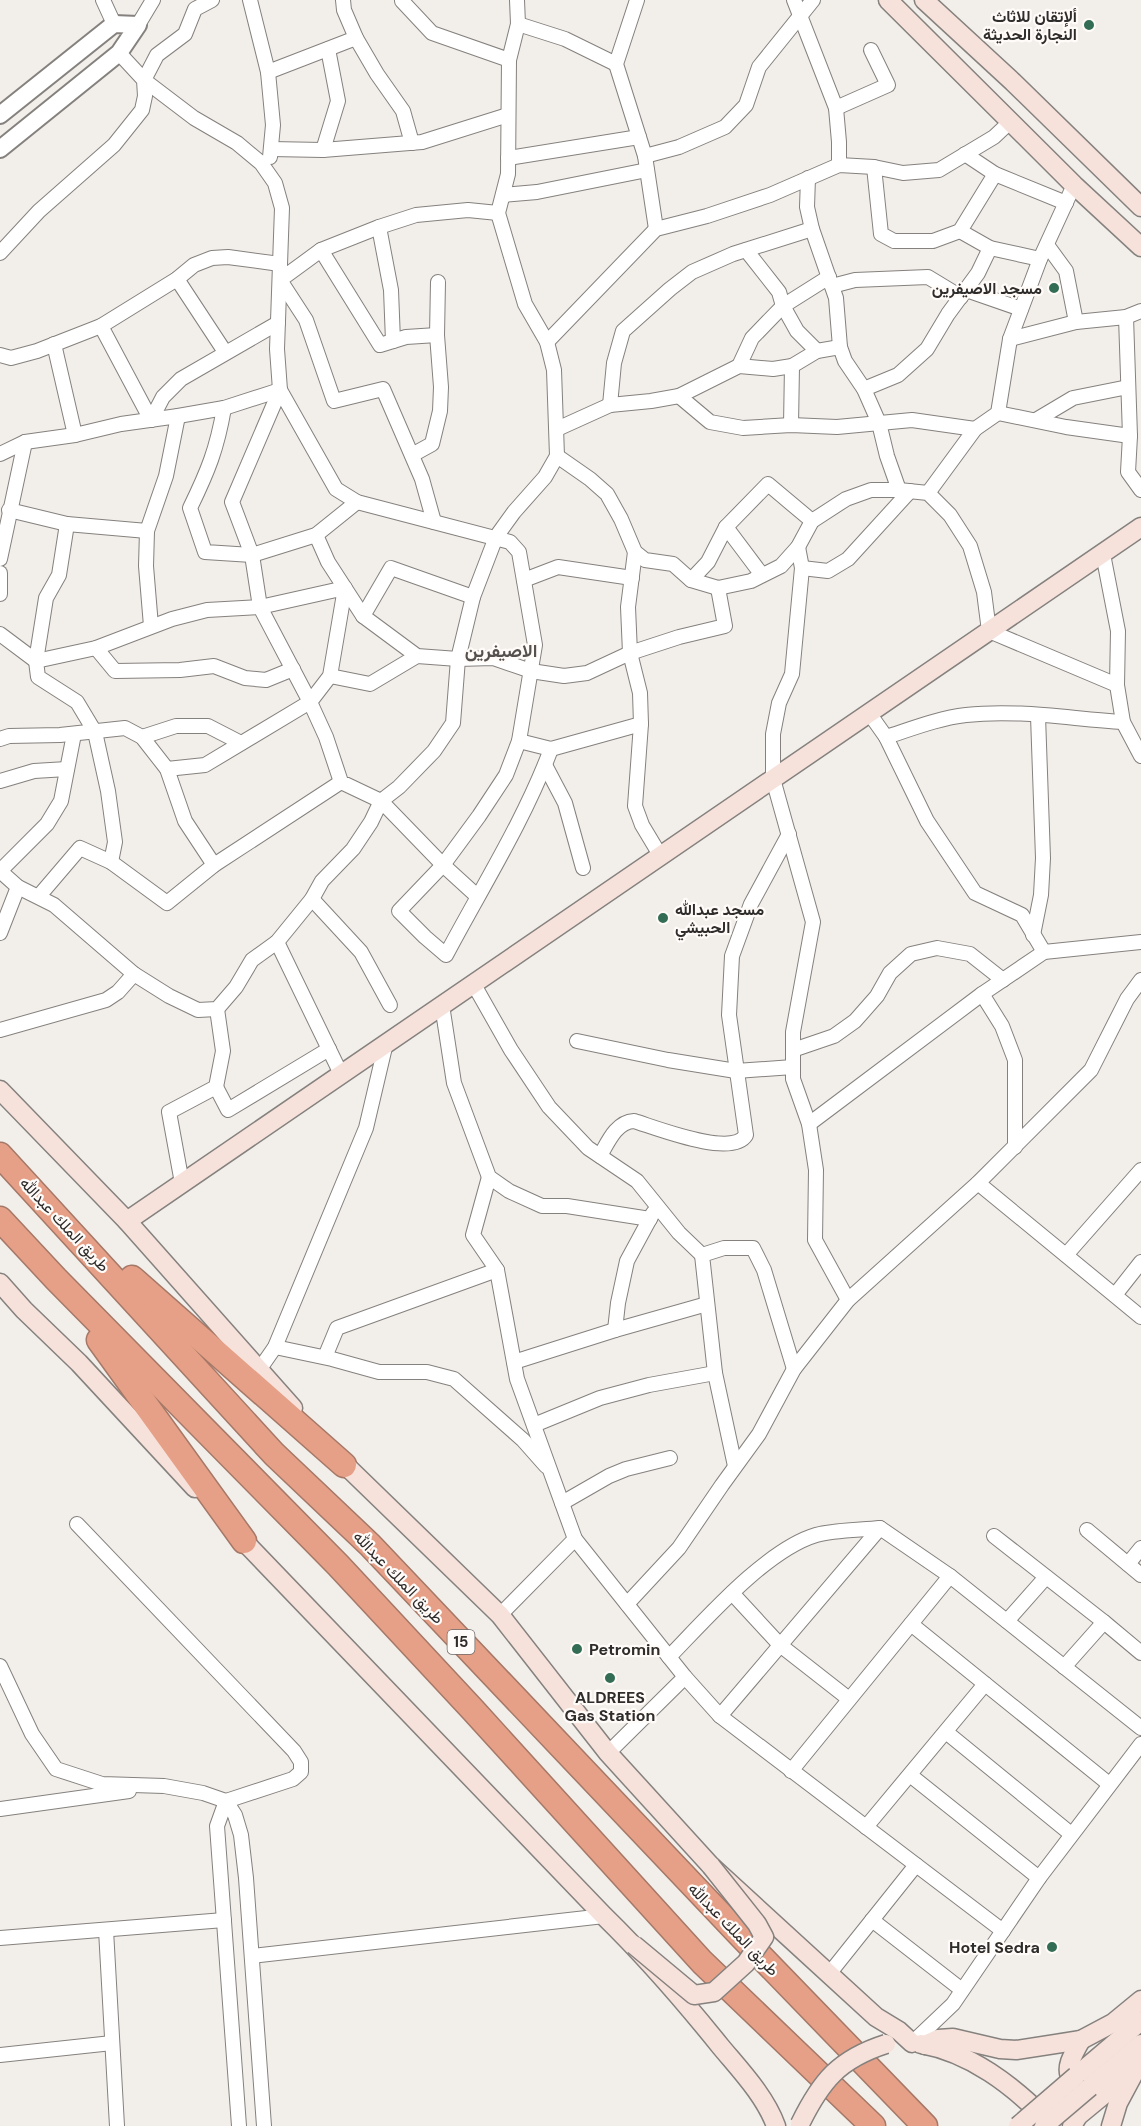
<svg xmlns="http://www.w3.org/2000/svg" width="1141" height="2126" viewBox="0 0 1141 2126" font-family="'DM Sans',Vazirmatn,sans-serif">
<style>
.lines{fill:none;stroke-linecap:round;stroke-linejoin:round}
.minor-casing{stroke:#85817e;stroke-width:16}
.tertiary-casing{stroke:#85817e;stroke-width:20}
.secondary-casing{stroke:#85817e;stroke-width:21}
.motorway-casing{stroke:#a57867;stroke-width:27}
.minor{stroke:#fff;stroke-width:14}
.tertiary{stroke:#fff;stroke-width:16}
.secondary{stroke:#f7e2db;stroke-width:18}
.motorway{stroke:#e5a087;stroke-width:24}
.secondary-bridge-casing{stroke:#85817e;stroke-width:21;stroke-linecap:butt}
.secondary-bridge{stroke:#f7e2db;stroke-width:18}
.poi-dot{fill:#346d55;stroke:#fffbf8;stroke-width:2}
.labels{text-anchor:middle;stroke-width:4.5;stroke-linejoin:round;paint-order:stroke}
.shield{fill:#fffbf8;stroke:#6d6b69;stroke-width:1.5}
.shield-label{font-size:15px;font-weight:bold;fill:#2f2d2c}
.poi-label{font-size:16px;font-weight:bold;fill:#2f2d2c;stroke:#fffbf8;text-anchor:end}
.street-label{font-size:16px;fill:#2f2d2c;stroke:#fffbf8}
.neighbourhood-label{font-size:18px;font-weight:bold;fill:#54514e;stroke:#fffbf8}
</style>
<rect width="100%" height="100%" fill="#f2eeea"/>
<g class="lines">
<defs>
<g id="minor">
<path d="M103,0L114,24"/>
<path d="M212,0L195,9L185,34L157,55L144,80L194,118L237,143L261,163L275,183L282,208L277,349L280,390L336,489L357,502L510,542L519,552L535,645L519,741L506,775L479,816L443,865L399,911L425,937L446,955C482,887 524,821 551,749"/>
<path d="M250,0L268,72L273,125L270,157"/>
<path d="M343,0L344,10L356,38L377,74L403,111L412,143"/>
<path d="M637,0L616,64L645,156L656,229"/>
<path d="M794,0L836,108L839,142V165"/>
<path d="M402,1L432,33L509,60"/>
<path d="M518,24L565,39L616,64"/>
<path d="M138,25L153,0"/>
<path d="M268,72L356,38"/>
<path d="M836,108L888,85L871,50"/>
<path d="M271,149L323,150L422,142L508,115"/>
<path d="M323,150L338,101L328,49"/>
<path d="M965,154L995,174L1066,203"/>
<path d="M645,156L679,147L725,127L746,105L759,67L813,0"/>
<path d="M508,158L639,137"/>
<path d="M874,167L881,234L894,241H933L960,231L995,174"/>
<path d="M808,178L807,207L812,229L836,298L840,347L845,361L864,389L879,423L887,456L899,490"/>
<path d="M503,195L537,192L647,170"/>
<path d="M379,227L391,290L393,341"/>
<path d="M960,231L990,248L1040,259"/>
<path d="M1047,245L1066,271L1076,322"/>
<path d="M321,250L380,345L406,337L437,335"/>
<path d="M746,250L779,292L783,306L797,331L817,351"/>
<path d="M0,253L39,211L114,145L142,110L145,96L144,80L119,53"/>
<path d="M177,279L225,352"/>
<path d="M832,286L855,280L928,277L961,297"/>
<path d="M966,290L1021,309"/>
<path d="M1126,317L1130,436L1128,472L1141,490"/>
<path d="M101,326L151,420"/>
<path d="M1010,339L1076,322L1126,317L1141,311"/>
<path d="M547,342L656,229L707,216L770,195L839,165L874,167L903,173L939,170L994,137L1011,121"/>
<path d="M54,344L75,435"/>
<path d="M0,355L11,358L37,351L101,326L177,279L194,265L212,258L228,257L280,264"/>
<path d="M739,366L752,338L783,306L829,277"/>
<path d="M864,389L898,375L927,349L948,314L978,273L990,248"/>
<path d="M280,390L232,502L252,555L260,607L310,702L326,737L341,782L381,801L399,787L434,751L453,723L458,659L473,597L496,537L514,512L545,477L557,456L554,370L547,342L525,304L498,213L508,174L509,60L518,24L517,0"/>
<path d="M679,396L710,422L743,428L791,425L837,427L912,420L975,429"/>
<path d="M610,405L614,363L623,331L670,289L692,272L733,254L812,229"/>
<path d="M224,408C217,449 208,471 190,508L205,552L252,555L316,535L357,502"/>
<path d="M998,413L1066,427L1130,436"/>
<path d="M151,420L163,397L181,379L278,323"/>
<path d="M1036,420L1073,398L1128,387"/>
<path d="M791,425L792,366"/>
<path d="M557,429L610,405L651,401L679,396L739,366L773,369L792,366L817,351L840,347"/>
<path d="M0,454L25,442L75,435L121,424L178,416L224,408L280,390"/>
<path d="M412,455L432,444L440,411L441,387L437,335L438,282"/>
<path d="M557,456L590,479L607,494L621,519L635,552L645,560L673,564L691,580L718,588L751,581L781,566L798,547L812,521L846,499L871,490H899L928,493L950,515L970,546L984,592L989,631L1117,685"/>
<path d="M928,493L975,429L998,413L1010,339L1040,259L1074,185"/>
<path d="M9,510L67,524L147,531"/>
<path d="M434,522L422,479L383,389L334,401L306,320L280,280L321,250L379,227L416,215L468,210L498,213"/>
<path d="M67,524L59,575L46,598L36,661L38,677L77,702L95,732L108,791L115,842L111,862"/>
<path d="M726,527L762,575"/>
<path d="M316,535L328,562L363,616L417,656L458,659L493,658L531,671L564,676L587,673L630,653L679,637L725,626L718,588"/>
<path d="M798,547L802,568L792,674L779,703L773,734V779L813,922L793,1032V1079L809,1124L816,1170L815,1240L848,1300"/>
<path d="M635,552L628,607L630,653L640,693L641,724L635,806L642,825L660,855"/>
<path d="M1103,554L1118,631L1117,685L1123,722L1141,756"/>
<path d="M0,559L25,442"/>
<path d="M802,568L828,571L848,559L910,491"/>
<path d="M0,573V594"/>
<path d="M524,580L558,567L632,578"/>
<path d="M691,580L708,562L726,527L768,484L812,521"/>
<path d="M363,616L391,568L473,597"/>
<path d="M151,626L146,566L147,531L166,476L178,416"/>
<path d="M0,634L36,661L96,648L172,619L207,610L260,607L345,588L330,676L310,702L205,765L167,769"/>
<path d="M96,648L115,671L180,670L214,666L245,678L266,680L293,669"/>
<path d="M330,676L370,684L417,656"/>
<path d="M869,713L886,737L927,821L975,893L1022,915L1044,952"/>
<path d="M142,737L176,726H208L241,743"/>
<path d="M886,737C911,729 939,718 966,715C1018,709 1071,719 1123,722"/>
<path d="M0,739L9,736L60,735L125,728L142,737L167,769L185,821L214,865"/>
<path d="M519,741L551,749L641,724"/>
<path d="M545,765L565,803L583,868"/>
<path d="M0,781L34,771L67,769"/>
<path d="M0,871L18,887L54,905L134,974L169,996L198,1010L217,1009L236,987L252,960L277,942L312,899L322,881L353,849L371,822L381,801L443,865L477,896"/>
<path d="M0,871L47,824L61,801L74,734"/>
<path d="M39,896L80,848L111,862L167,903L214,865L341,782"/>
<path d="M312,899L361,952L390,1005"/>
<path d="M0,933L18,887"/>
<path d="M1033,935L1041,895L1043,858L1038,716"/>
<path d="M277,942L341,1074"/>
<path d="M473,983L511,1050L549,1107L588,1148L637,1181L679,1233L702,1255"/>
<path d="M982,994L1002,1026L1015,1060V1147"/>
<path d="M442,1005L454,1083L489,1177L509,1191L542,1206H567L650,1219"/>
<path d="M0,1030L106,1000L118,992L134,974"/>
<path d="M577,1041L668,1060L736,1071L793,1067"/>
<path d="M793,1050L834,1036L855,1021L877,996L890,973L911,954L937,948L970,954L1003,980"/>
<path d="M216,1087L228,1110L329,1049"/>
<path d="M809,1124L982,994L1044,952L1141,942"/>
<path d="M600,1156C608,1142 616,1122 634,1121C657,1128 732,1158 746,1135L729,1015L732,956L751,904L789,834"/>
<path d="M489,1177L473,1235L497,1270L517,1379L575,1539L685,1677L720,1716L1003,1931"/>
<path d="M182,1183L169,1112L216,1087L223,1051L217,1009"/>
<path d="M978,1183L1141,1317"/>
<path d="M1066,1255L1141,1170"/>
<path d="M1115,1295L1141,1262"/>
<path d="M615,1330L618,1303L627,1261L653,1213"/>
<path d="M275,1347L332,1359L379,1372H427L454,1379L523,1440L546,1466"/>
<path d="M325,1357L337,1328L497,1270"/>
<path d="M514,1362L615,1330L707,1304"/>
<path d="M259,1370L275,1347L366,1128L386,1043"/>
<path d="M534,1425L600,1398L649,1385L715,1373"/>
<path d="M735,1466L715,1373L702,1255L724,1248H753L764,1270L794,1369"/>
<path d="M562,1503L609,1476L626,1469L670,1458"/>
<path d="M77,1524L294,1751L301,1762V1772L293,1779L226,1801"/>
<path d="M1087,1530L1141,1575"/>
<path d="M994,1536L1104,1622"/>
<path d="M1128,1564L1141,1548"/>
<path d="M732,1593L780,1645L849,1699"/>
<path d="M627,1604L679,1548L722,1485L759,1434L794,1369L848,1300L978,1183L1091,1070L1127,999L1141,980"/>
<path d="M500,1615L575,1539"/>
<path d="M1007,1621L1046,1577"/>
<path d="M911,1624L1109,1784"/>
<path d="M669,1657C706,1619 766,1550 816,1535C833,1530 862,1530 880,1528"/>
<path d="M0,1666L32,1734L56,1769L102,1784L164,1786L203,1793L226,1801L235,1815L241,1835L246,1878L264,2126"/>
<path d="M1064,1667L1104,1622L1141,1653"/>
<path d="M720,1716L880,1528L950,1576L1141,1728"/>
<path d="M946,1732L1071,1834"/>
<path d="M608,1753L685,1677"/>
<path d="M791,1771L950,1576"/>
<path d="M910,1775L1039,1878"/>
<path d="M226,1801L217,1826L239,2126"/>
<path d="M0,1809L129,1791"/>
<path d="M866,1827L985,1684"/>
<path d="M872,1920L962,1990"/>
<path d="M106,1930L117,2126"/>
<path d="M0,1938L224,1920"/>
<path d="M252,1956L604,1916"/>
<path d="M829,1974L916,1865"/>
<path d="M912,2043L953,2004L1039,1878L1141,1744"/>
<path d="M0,2055L112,2043"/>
</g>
<path id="tertiary" d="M0,115L114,24L138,25L119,53L0,149"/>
<g id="secondary">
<path d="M888,0L1074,185L1141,247"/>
<path d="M924,0L1013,82L1141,207"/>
<path d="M0,1090L127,1221L293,1408"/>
<path d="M127,1221L1141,527"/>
<path d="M0,1283L24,1310L79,1363L195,1488"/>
<path d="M335,1455L500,1615L608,1753L711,1866L876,2017L899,2031L912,2043"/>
<path d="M236,1533L604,1916C646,1957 684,2001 721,2047C741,2071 765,2096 776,2126"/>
<path d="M1081,2040C1077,2047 1073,2054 1070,2062C1068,2068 1068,2074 1072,2080C1083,2099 1101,2090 1118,2083"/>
<path d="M921,2044C971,2053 1012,2085 1047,2120"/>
<path d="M925,2045L938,2039L953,2038L1000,2049L1016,2050L1081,2040L1113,2023L1141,2000"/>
<path d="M1076,2076L1141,2021"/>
<path d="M1090,2087L1141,2044"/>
<path d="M1072,2126L1078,2116L1141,2064"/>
<path d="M1111,2126L1118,2103L1133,2075"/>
</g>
<g id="motorway">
<path d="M0,1155L274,1454L370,1545L740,1935L925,2126"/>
<path d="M0,1219L56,1279L338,1565L473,1710L702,1962L873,2126"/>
<path d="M132,1278L344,1465"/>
<path d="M99,1340L244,1541"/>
</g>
</defs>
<!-- minor casing -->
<use href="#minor" class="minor-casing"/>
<!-- tertiary casing -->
<use href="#tertiary" class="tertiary-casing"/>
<!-- secondary casing -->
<use href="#secondary" class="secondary-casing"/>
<!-- motorway casing -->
<use href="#motorway" class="motorway-casing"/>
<!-- minor -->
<use href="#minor" class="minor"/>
<!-- tertiary -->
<use href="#tertiary" class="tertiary"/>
<!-- secondary -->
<use href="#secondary" class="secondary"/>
<!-- motorway -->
<use href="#motorway" class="motorway"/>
<defs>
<g id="secondary-bridge">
<path d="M634,1945L694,1995L714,1992L746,1963L764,1937L757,1924L711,1866"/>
<path d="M800,2124C821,2081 839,2059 886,2044"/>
<path d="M1018,2126L1076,2076"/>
<path d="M1044,2126L1090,2087"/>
</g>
</defs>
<!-- secondary-bridge casing -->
<use href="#secondary-bridge" class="secondary-bridge-casing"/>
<!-- secondary-bridge -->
<use href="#secondary-bridge" class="secondary-bridge"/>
</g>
<!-- markers -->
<g class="poi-dot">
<circle cx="1089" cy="25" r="6"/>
<circle cx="1054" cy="288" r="6"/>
<circle cx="663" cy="918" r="6"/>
<circle cx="577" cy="1649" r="6"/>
<circle cx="610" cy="1678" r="6"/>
<circle cx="1052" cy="1947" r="6"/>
</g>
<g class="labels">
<!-- shield labels -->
<rect class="shield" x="447.5" y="1630" width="27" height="24" rx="4.5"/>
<g class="shield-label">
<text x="461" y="1647">15</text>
</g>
<!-- poi labels -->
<g class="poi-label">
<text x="1077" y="22">ألإتقان للاثاث<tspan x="1077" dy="18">النجارة الحديثة</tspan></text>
<text x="1042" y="294">مسجد الاصيفرين</text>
<text x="675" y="915" text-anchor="start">مسجد عبدالله<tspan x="675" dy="18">الحبيشي</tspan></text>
<text x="589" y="1655" text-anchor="start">Petromin</text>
<text x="610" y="1703" text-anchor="middle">ALDREES<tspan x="610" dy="18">Gas Station</tspan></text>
<text x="1040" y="1953">Hotel Sedra</text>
</g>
<!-- street labels -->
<g class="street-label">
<text transform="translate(65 1224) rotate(47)" y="6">طريق الملك عبدالله</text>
<text transform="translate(399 1577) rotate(46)" y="6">طريق الملك عبدالله</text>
<text transform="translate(734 1929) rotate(46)" y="6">طريق الملك عبدالله</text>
</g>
<!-- neighbourhood labels -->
<g class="neighbourhood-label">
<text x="501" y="657">الاصيفرين</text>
</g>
</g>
</svg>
